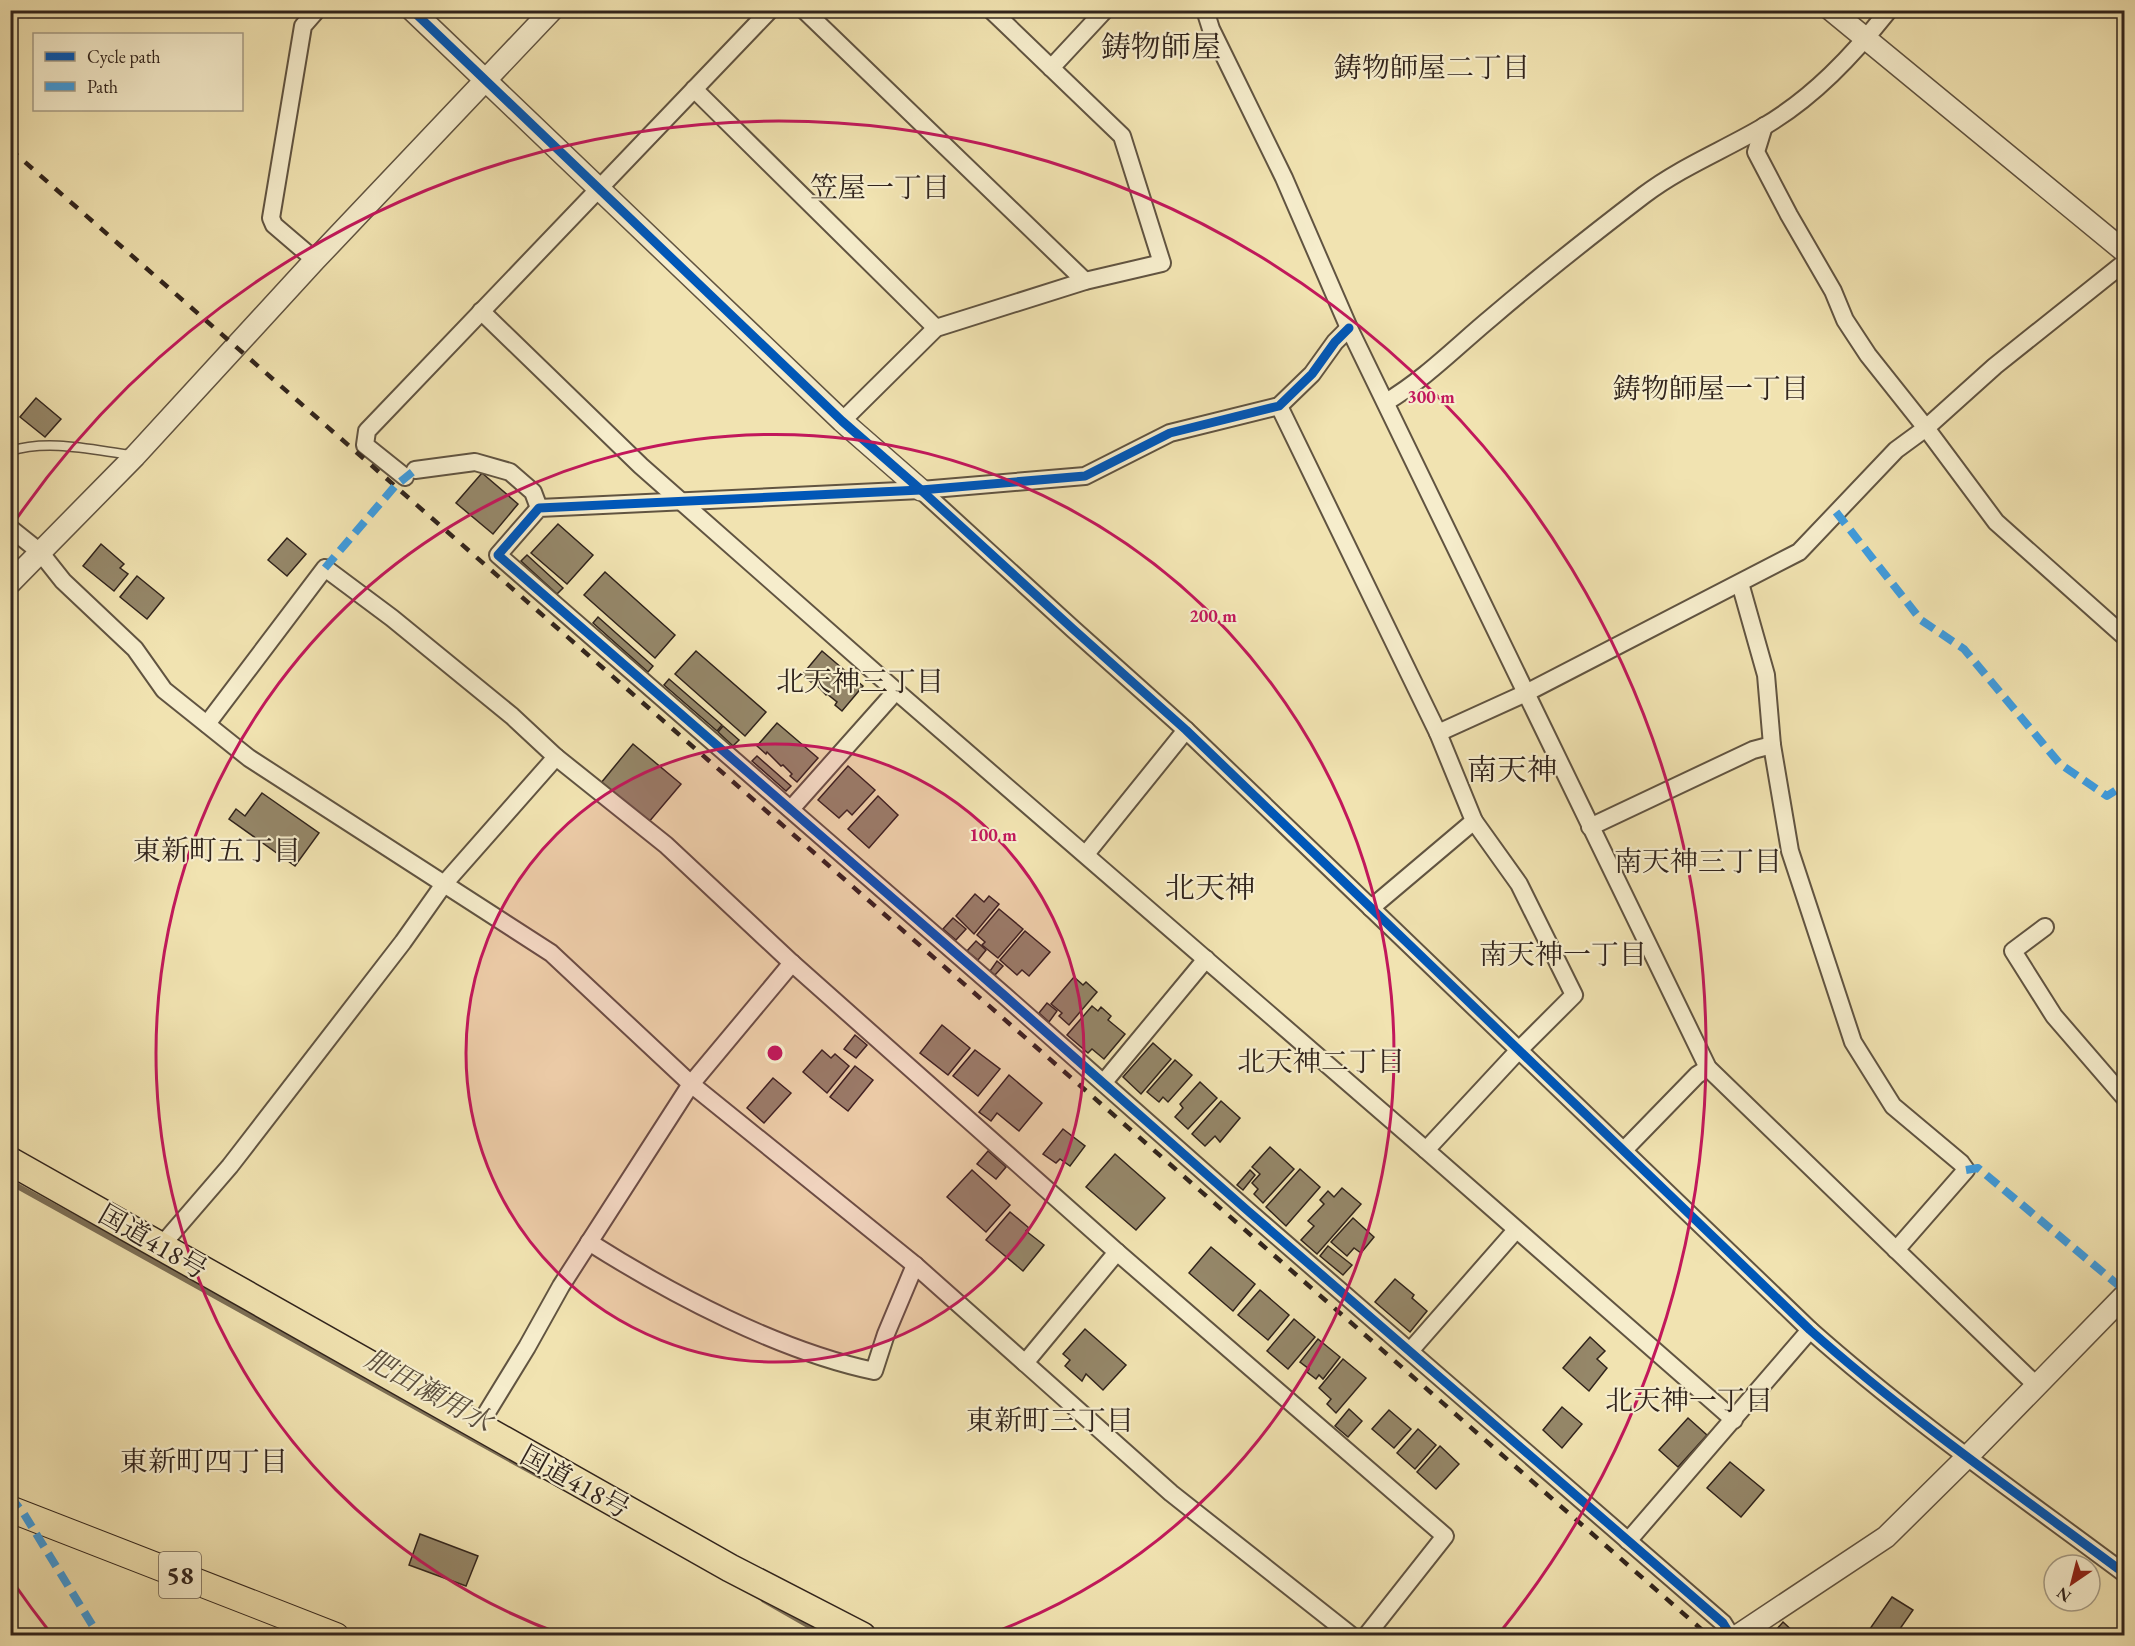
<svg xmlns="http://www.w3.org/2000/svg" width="2135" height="1646" viewBox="0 0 2135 1646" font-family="'EB Garamond','Noto Serif JP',serif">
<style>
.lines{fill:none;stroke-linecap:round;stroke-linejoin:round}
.stream{stroke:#7d7057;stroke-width:6}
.building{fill:#958769;stroke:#31241c;stroke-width:1.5}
.service-casing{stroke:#615441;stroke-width:11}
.minor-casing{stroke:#615441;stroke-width:20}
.tertiary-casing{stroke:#615441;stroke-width:24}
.primary-casing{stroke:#31241c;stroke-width:28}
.trunk-casing{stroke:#31241c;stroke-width:30}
.service{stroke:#f6edcc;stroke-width:8}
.minor{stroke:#f6edcc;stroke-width:16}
.tertiary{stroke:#f6edcc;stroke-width:21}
.primary{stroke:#f1e3b1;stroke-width:26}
.trunk{stroke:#f1e3b1;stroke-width:27}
.rail{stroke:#31241c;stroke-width:4.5;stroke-dasharray:10 10;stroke-linecap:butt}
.quiet{stroke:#3e9cdf;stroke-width:8;stroke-dasharray:15 8;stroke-linecap:butt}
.cycleway-casing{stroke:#f6edcc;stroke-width:13}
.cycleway{stroke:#0057b8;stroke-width:9}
.ring{fill:none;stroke:#c2185b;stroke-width:3}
.labels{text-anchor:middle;stroke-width:4.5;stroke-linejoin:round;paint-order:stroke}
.shield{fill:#f6edcc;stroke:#6c6051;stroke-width:1.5}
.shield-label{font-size:26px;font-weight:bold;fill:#31241c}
.street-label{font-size:27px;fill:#31241c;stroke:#f6edcc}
.neighbourhood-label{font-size:28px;fill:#31241c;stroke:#f6edcc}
.water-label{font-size:28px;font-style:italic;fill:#5d503e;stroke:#f6edcc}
.quarter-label{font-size:30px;fill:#31241c;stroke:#f6edcc}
.centre{fill:#c2185b;stroke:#f6edcc;stroke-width:3}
.ring-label{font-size:18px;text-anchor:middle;font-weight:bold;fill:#c2185b;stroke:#f6edcc;stroke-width:4.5;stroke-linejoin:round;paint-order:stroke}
</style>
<rect width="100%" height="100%" fill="#f1e3b1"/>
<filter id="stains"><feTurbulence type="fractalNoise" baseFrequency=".00333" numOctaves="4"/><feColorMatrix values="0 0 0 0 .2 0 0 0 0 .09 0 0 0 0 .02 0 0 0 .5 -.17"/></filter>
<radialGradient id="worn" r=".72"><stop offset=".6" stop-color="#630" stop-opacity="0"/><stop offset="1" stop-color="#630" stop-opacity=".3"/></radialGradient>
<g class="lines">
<!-- stream -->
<g class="stream">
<path d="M10,1182L540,1476"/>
<path d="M764,1600L827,1636"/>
</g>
</g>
<!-- building -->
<g class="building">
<path d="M36,398L61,419L45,437L20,417Z"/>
<path d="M482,473L518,504L493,534L456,503Z"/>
<path d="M558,524L593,555L567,584L531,553Z"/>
<path d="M287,538L306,554L287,576L268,560Z"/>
<path d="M101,544L124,564L120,568L128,574L114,591L83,566Z"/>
<path d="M527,555L563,588L557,594L521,561Z"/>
<path d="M605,572L675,635L655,658L584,595Z"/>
<path d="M137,576L164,598L147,619L120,597Z"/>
<path d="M598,617L653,666L648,672L593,623Z"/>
<path d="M696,651L766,712L745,736L675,674Z"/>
<path d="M822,651L863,686L842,711L835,705L837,702L827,694L826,695L812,680L811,682L802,675Z"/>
<path d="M669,679L722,725L717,731L664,685Z"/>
<path d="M777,723L818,758L797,782L790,776L792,774L783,765L781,766L767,752L766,754L757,746Z"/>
<path d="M723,726L739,740L733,746L718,732Z"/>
<path d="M633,744L681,784L648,823L601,783Z"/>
<path d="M757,756L791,786L786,791L752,761Z"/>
<path d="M848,766L875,790L852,815L847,810L839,818L818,800Z"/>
<path d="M262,793L319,833L295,866L229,819L236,809L245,816Z"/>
<path d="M878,796L898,815L869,848L848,829Z"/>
<path d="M975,894L984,902L989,896L999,904L974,934L956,916Z"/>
<path d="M999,909L1023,929L998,958L982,945L985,942L977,935Z"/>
<path d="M953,918L966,929L956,940L943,929Z"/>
<path d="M1025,931L1050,952L1029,976L1022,970L1017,975L1000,960Z"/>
<path d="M976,941L986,950L978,960L967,951Z"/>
<path d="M997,961L1003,966L995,975L990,971Z"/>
<path d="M1074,977L1083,985L1086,982L1097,992L1069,1025L1059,1016L1062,1013L1051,1004Z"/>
<path d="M1047,1003L1057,1011L1049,1022L1039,1013Z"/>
<path d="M1092,1006L1098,1011L1101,1007L1111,1016L1108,1020L1125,1034L1104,1059L1092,1049L1088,1053L1067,1035Z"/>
<path d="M942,1025L970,1048L948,1075L920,1053Z"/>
<path d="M855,1035L867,1045L856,1058L844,1049Z"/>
<path d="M1153,1043L1171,1059L1141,1094L1123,1077Z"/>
<path d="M822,1050L831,1058L835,1054L849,1066L827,1093L803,1072Z"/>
<path d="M975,1050L1000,1069L978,1096L953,1076Z"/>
<path d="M1175,1060L1192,1075L1168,1102L1163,1097L1159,1102L1147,1092Z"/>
<path d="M855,1066L873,1080L848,1111L830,1097Z"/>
<path d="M1009,1075L1042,1103L1019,1131L997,1113L991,1121L979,1112Z"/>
<path d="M773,1078L791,1093L764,1123L747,1108Z"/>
<path d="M1200,1082L1217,1098L1188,1129L1175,1117L1183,1108L1180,1104Z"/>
<path d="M1221,1101L1240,1118L1220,1142L1215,1136L1205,1146L1192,1134Z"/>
<path d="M1063,1129L1085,1146L1070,1166L1060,1159L1056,1163L1043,1154Z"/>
<path d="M1270,1147L1294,1169L1263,1203L1254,1194L1258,1189L1252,1183L1260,1174L1252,1167Z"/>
<path d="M988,1151L1006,1167L996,1179L977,1164Z"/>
<path d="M1115,1154L1165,1198L1136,1230L1086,1187Z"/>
<path d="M1300,1169L1320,1187L1286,1226L1266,1207Z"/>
<path d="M972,1170L1010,1205L986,1232L947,1197Z"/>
<path d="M1250,1170L1255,1175L1243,1190L1237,1185Z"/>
<path d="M1342,1188L1361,1204L1317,1254L1301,1240L1314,1226L1308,1221L1324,1204L1320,1200L1328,1191L1334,1197Z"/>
<path d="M1010,1212L1029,1228L1026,1231L1044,1245L1023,1271L986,1240Z"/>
<path d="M1353,1218L1374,1237L1361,1253L1354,1248L1347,1256L1331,1242Z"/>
<path d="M1328,1246L1352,1265L1343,1275L1320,1256Z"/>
<path d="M1211,1247L1255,1284L1233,1311L1189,1273Z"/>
<path d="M1395,1279L1414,1295L1412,1298L1427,1311L1410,1332L1375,1302Z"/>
<path d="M1260,1290L1289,1315L1268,1340L1238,1315Z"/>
<path d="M1294,1319L1315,1337L1288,1369L1267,1351Z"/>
<path d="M1085,1329L1126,1365L1103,1390L1086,1374L1082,1381L1065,1366L1070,1360L1063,1354Z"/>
<path d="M1590,1337L1605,1351L1597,1359L1607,1368L1589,1391L1563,1368Z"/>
<path d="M1318,1339L1340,1357L1323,1379L1319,1375L1316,1379L1307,1372L1309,1369L1300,1362Z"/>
<path d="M1343,1359L1366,1378L1336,1413L1327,1404L1331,1399L1319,1388Z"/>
<path d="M1562,1407L1582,1424L1562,1448L1543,1430Z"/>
<path d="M1349,1409L1362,1421L1348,1437L1335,1426Z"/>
<path d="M1389,1410L1411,1429L1394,1448L1372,1429Z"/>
<path d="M1688,1418L1707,1435L1678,1467L1659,1450Z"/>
<path d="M1418,1429L1436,1445L1415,1469L1397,1453Z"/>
<path d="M1440,1446L1459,1464L1436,1489L1417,1472Z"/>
<path d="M1730,1462L1764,1490L1741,1517L1707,1488Z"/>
<path d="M420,1534L478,1556L466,1586L409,1565Z"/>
<path d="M1892,1597L1913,1610L1895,1636H1865Z"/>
<path d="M1783,1622L1798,1636H1771Z"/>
</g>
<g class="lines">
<defs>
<path id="service" d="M10,451C49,439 92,450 131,455"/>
<g id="minor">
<path d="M804,10L1085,281"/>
<path d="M1205,10L1211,29L1284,178L1349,328L1708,1068L2036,1385"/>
<path d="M1051,68L1105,10"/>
<path d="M694,89L936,328"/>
<path d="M1764,126L1756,152L1789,215L1833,291L1845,320L1868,355L1926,428L1996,522L2124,636"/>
<path d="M315,260L274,225L271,218L303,26L317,10"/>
<path d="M481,311L641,466L896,691L1426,1150L1734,1420"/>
<path d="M1349,328L1335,342L1312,374L1279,406L1170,433L1085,476L921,490L539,508L498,555L1005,996L1248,1211L1723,1623L1731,1636"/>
<path d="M1386,402C1425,379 1457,346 1492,317C1541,275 1593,234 1644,195C1681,167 1724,150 1763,127C1813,98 1853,55 1889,10"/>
<path d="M1279,406L1438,733L1474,821L1371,908"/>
<path d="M842,421L936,328L1085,281L1162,263L1122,136L991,10"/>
<path d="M415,470L475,462L510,472L533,492L539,508"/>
<path d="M405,477L365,445L367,431L770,10"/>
<path d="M921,490L1073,629L1186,730L1810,1330C1909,1418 2018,1494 2124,1573"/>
<path d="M10,528L40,552L63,581L135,649L164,690L249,758L551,953L691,1084L915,1265L1171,1493L1352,1636"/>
<path d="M1740,583L1766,675L1772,745L1790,851L1853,1042L1893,1106L1961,1163L1966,1170L1896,1250"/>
<path d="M207,724L325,568L392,618L512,716L556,757L666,845L792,963L1117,1252L1445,1536L1366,1636"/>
<path d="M1438,733L1526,693L1799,552L1896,450L1926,428L1995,366L2124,263"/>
<path d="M791,809L896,691"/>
<path d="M1590,827L1753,750L1772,745"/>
<path d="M1086,854L1186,730"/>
<path d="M2045,927L2013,951L2054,1016L2124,1097"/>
<path d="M1104,1082L1206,959"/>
<path d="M1426,1150L1518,1051L1574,995L1519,884L1474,821"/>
<path d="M1624,1150L1697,1075L1708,1068"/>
<path d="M589,1242C671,1294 779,1351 874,1371L886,1334L915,1265"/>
<path d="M161,1246L230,1166L403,942L444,884L556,757"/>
<path d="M1410,1351L1516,1230"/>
<path d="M1025,1363L1117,1252"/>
<path d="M478,1427L527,1347L561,1286L691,1084L792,963"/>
<path d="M1628,1541L1810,1330"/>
</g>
<g id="tertiary">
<path d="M412,10L842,421L921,490"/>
<path d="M1831,10L2124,251"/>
<path d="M10,583L135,456L315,260L552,10"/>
<path d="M1737,1636L1886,1537L1967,1457L2124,1296"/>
</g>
<path id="primary" d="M10,1509L336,1636"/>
<path id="trunk" d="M10,1161L730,1568L862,1636"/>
</defs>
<!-- service casing -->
<use href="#service" class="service-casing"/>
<!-- minor casing -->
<use href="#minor" class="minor-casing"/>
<!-- tertiary casing -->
<use href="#tertiary" class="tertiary-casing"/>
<!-- primary casing -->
<use href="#primary" class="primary-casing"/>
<!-- trunk casing -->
<use href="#trunk" class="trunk-casing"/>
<!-- service -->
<use href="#service" class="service"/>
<!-- minor -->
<use href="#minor" class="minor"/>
<!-- tertiary -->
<use href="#tertiary" class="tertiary"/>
<!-- primary -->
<use href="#primary" class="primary"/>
<!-- trunk -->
<use href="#trunk" class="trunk"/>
<!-- rail -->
<path class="rail" d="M10,149L1709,1636"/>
<!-- quiet -->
<g class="quiet">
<path d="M1836,512L1921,620L1964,649L2060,764L2107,796L2124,785"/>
<path d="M325,568L395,486L415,470"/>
<path d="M1966,1170L1978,1168L2124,1290"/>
<path d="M10,1496L24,1514L99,1636"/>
</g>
<defs>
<g id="cycleway">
<path d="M412,10L842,421L921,490L1073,629L1186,730L1810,1330C1909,1418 2018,1494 2124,1573"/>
<path d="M1349,328L1335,342L1312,374L1279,406L1170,433L1085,476L921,490L539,508L498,555L1005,996L1248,1211L1723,1623L1731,1636"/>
</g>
</defs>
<!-- cycleway casing -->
<use href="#cycleway" class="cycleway-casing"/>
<!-- cycleway -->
<use href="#cycleway" class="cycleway"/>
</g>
<!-- distance rings -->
<circle cx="775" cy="1053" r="309" fill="#c2185b" fill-opacity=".12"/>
<g class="ring">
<circle cx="775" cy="1053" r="309"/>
<path d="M563 1635A619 619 0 1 1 987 1635"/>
<path d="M49 1631A928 928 0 0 1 15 1585M15 521A928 928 0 1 1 1501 1631"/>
</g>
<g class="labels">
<!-- shield labels -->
<rect class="shield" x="159" y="1552" width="42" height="46" rx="4.5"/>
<g class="shield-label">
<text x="180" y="1584">58</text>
</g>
<!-- street labels -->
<g class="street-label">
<text transform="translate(153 1242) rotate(30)" y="9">国道418号</text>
<text transform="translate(575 1482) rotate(29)" y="9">国道418号</text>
</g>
<!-- neighbourhood labels -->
<g class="neighbourhood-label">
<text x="1432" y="77">鋳物師屋二丁目</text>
<text x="880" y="197">笠屋一丁目</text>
<text x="1711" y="398">鋳物師屋一丁目</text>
<text x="860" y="691">北天神三丁目</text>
<text x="217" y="860">東新町五丁目</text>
<text x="1698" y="871">南天神三丁目</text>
<text x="1563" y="964">南天神一丁目</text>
<text x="1321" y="1071">北天神二丁目</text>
<text x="1689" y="1410">北天神一丁目</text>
<text x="1050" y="1430">東新町三丁目</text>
<text x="204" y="1471">東新町四丁目</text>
</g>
<!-- water labels -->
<g class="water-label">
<text transform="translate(429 1390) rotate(29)" y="10">肥田瀬用水</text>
</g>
<!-- quarter labels -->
<g class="quarter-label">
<text x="1161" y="57">鋳物師屋</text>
<text x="1512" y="780">南天神</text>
<text x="1210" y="898">北天神</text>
</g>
</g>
<circle cx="775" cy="1053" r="9" class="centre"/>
<g class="ring-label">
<text x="1431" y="403">300 m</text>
<text x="1213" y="622">200 m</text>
<text x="993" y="841">100 m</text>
</g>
<!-- margin -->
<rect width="2135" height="1646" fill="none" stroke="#f1e3b1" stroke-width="36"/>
<rect x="12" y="12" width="2111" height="1622" fill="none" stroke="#31241c" stroke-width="3"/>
<rect x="18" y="18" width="2099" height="1610" fill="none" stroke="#31241c" stroke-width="1.5"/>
<!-- legend -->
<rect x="33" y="33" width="210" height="78" fill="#f6edcc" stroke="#a79d86" stroke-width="1.5"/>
<rect x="45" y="52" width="30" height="9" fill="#0057b8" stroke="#a79d86" stroke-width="1.5"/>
<text x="87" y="63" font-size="18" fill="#31241c">Cycle path</text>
<rect x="45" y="82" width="30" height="9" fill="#3e9cdf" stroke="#a79d86" stroke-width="1.5"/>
<text x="87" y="93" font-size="18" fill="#31241c">Path</text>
<!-- north arrow -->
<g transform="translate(2072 1583) rotate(215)"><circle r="28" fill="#f6edcc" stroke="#a79d86" stroke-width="1.5"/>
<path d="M0-4.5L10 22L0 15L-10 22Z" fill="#8f2418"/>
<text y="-9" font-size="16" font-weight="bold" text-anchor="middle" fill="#31241c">N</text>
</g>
<rect width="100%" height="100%" filter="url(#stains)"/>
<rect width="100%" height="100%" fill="url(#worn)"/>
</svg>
